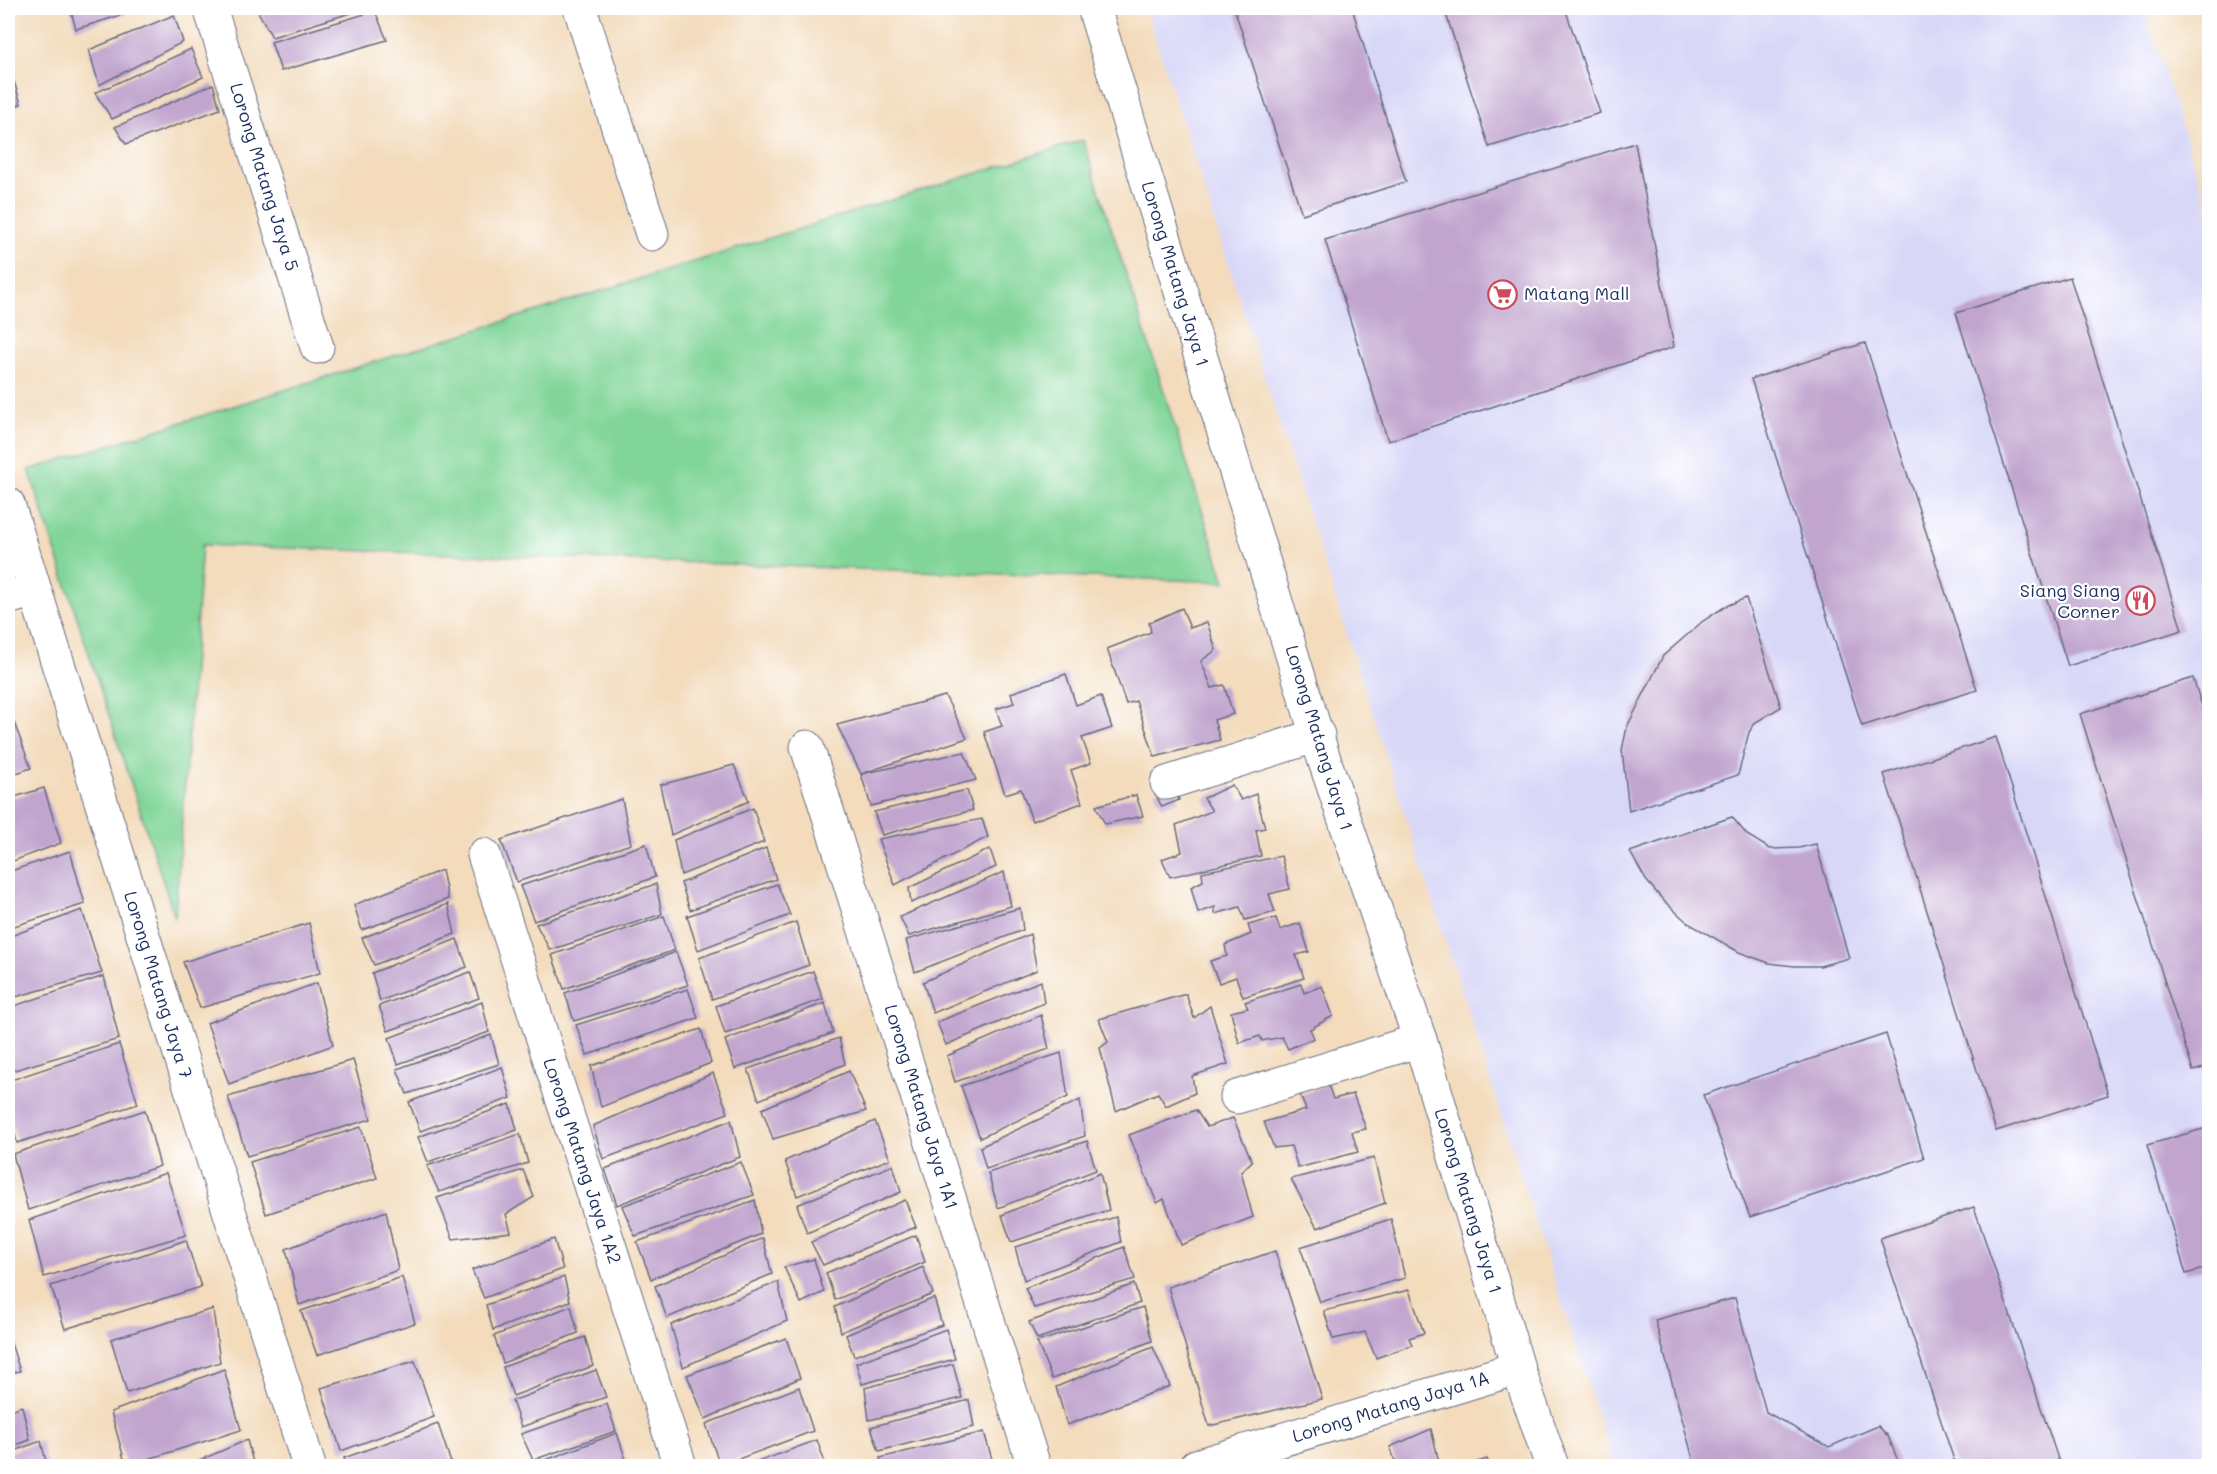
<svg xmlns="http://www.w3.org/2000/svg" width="2217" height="1474" viewBox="0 0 2217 1474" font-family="Mali,sans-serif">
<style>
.built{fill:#d8d7f8}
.green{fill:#81d598;stroke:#4e827b;stroke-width:1.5}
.building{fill:#c1a5cf}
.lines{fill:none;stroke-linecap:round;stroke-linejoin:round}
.minor-casing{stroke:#676b7f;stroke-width:35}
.minor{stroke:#fff;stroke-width:33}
.labels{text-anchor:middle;stroke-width:4.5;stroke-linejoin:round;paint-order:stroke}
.street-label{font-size:18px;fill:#1b2f5e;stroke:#fff}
.poi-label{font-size:18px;fill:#1b2f5e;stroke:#fff;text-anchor:start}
</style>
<rect width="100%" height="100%" fill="#fff"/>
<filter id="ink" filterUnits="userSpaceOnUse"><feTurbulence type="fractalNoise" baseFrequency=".0167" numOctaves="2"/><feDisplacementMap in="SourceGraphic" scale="12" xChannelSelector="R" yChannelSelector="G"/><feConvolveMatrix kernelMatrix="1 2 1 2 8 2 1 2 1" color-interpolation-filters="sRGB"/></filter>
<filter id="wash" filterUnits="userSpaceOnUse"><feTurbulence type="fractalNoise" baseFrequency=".008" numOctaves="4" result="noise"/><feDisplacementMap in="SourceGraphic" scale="24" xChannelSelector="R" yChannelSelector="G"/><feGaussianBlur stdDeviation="1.35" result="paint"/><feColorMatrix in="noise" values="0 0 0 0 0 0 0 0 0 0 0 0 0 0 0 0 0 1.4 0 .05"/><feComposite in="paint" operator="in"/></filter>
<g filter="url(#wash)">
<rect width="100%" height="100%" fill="#f3dbbc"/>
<!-- built -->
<path class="built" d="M1146,8H2144L2210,215L2209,1466H1614Z"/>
<!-- green -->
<path class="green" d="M1083,140L1225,582L202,545L175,918L29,470Z"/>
<g id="blocks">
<!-- building -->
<g class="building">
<path d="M70,8H144L76,29Z"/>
<path d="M256,8H367L272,37Z"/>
<path d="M1234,8H1352L1406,182L1302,214Z"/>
<path d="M1444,8H1565L1600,113L1489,147Z"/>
<path d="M375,11L387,40L281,71L271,42Z"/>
<path d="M174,15L183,42L99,85L89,50Z"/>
<path d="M191,49L203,77L112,119L95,93Z"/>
<path d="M8,62L21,104L8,109Z"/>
<path d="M213,84L220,109L126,144L115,127Z"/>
<path d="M1635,143L1674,347L1388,441L1325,240Z"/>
<path d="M2070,277L2182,630L2068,666L1956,313Z"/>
<path d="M1865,343L1977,690L1862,726L1751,379Z"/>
<path d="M1746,598L1781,707L1756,722L1749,732L1738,775L1629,811L1622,750L1627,727L1663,656L1703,621L1726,606Z"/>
<path d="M1182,608L1190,628L1207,622L1216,650L1201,661L1212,688L1224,685L1233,714L1214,720L1220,740L1155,757L1136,701L1126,704L1107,649L1151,632L1149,623Z"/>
<path d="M1066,674L1076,705L1101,696L1112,728L1082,738L1091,763L1071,770L1082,803L1032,821L1021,789L1005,794L984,732L1002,726L996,709L1014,703L1011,693Z"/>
<path d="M2193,678L2210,731V1066L2193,1071L2080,714Z"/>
<path d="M945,696L967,738L861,774L837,725Z"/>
<path d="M14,722L31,768L8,776V724Z"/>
<path d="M1996,737L2108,1095L1996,1131L1884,774Z"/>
<path d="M964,752L976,780L871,806L861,774Z"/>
<path d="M734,765L749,801L671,835L660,785Z"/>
<path d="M1232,785L1241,800L1256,794L1265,828L1256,830L1261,856L1170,877L1162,859L1182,852L1176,825L1212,811L1204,798Z"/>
<path d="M44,788L61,843L8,863V799Z"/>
<path d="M1175,788L1179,800L1162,807L1154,791Z"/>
<path d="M967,790L973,810L882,835L874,812Z"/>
<path d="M1136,795L1143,816L1105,824L1096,806Z"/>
<path d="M622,799L631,844L517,882L501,840Z"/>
<path d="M753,808L764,842L681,875L674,840Z"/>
<path d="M1732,817L1747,835L1770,849L1799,848L1816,844L1849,958L1820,966H1794L1769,963L1739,952L1688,923L1663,900L1646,880L1630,852Z"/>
<path d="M982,819L988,837L895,885L878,839Z"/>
<path d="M646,844L655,877L534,921L520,886Z"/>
<path d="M766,848L776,879L690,910L681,883Z"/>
<path d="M990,849L996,867L911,903L909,888Z"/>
<path d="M70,851L85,904L8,928V872Z"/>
<path d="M1281,856L1290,889L1269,894L1275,912L1245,920L1240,907L1215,914V907L1198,913L1191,887L1203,881L1202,872Z"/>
<path d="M442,870L448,899L362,930L354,905Z"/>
<path d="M1004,872L1011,906L909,936L900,917Z"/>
<path d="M656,884L662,914L550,950L536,924Z"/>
<path d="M777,884L790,915L698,950L687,916Z"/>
<path d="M448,904L455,934L374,965L362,938Z"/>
<path d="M1020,908L1023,930L915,972L906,940Z"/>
<path d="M82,910L102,973L8,999V937Z"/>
<path d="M664,916L675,950L564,989L552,955Z"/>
<path d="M1276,918L1280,930L1300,923L1309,952L1296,955L1304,978L1243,997L1236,977L1219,983L1210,961L1227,956L1225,945L1251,934L1248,925Z"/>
<path d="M796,922L809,965L712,999L699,958Z"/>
<path d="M309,923L320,973L200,1008L183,962Z"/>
<path d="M1030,934L1037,970L933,1013L923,982Z"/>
<path d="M457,939L467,967L380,1001L372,973Z"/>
<path d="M676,952L688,985L574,1021L565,993Z"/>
<path d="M813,971L823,999L725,1034L716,1006Z"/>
<path d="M470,972L479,998L388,1031L379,1006Z"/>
<path d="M104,976L119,1039L8,1072V1008Z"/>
<path d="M1041,981L1044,1003L946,1045L937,1022Z"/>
<path d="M317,983L333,1045L229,1084L207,1023Z"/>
<path d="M1301,984L1304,993L1322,986L1333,1016L1310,1029L1314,1038L1288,1049L1282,1037L1262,1041L1260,1036L1239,1043L1231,1012L1248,1008L1245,1002Z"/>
<path d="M688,989L698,1018L587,1055L576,1025Z"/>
<path d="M1186,994L1194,1018L1210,1006L1228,1064L1192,1076L1195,1093L1166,1106L1158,1093L1116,1111L1100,1048L1108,1042L1099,1019Z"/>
<path d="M482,1002L489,1032L398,1064L389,1038Z"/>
<path d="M825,1003L833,1033L735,1069L725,1040Z"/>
<path d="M1041,1015L1049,1049L955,1082L947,1056Z"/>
<path d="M701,1029L711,1063L601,1107L591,1066Z"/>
<path d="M1886,1034L1924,1158L1750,1217L1703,1095Z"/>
<path d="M491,1035L499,1064L407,1094L397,1069Z"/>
<path d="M839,1038L845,1064L759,1100L748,1069Z"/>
<path d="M119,1044L138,1104L17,1143L8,1104V1081Z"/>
<path d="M1061,1053L1068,1097L980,1138L961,1086Z"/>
<path d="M353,1060L371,1119L247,1156L228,1097Z"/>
<path d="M502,1067L511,1098L420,1131L409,1102Z"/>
<path d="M849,1071L866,1111L773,1139L762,1109Z"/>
<path d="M713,1073L728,1113L603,1159L593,1126Z"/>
<path d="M1328,1084L1333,1099L1353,1094L1366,1129L1352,1132L1358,1152L1298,1168L1291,1146L1274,1148L1264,1122L1306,1110L1300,1095Z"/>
<path d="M1080,1100L1085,1136L986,1169L980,1147Z"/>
<path d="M510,1104L517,1130L428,1162L418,1137Z"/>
<path d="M145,1110L160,1166L28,1210L13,1154Z"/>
<path d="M1196,1110L1207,1127L1233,1118L1252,1161L1241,1172L1253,1217L1181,1245L1164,1199L1157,1203L1129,1135Z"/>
<path d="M731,1120L740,1157L617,1205L605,1169Z"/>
<path d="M875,1121L890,1159L797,1196L785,1161Z"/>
<path d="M361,1127L377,1178L266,1214L250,1162Z"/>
<path d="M2210,1127V1267L2186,1274L2147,1145Z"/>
<path d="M520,1134L528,1163L439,1192L427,1166Z"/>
<path d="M1087,1141L1096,1170L998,1208L988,1173Z"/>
<path d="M1374,1158L1385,1203L1317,1228L1291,1179Z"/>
<path d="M741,1162L754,1195L635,1236L622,1206Z"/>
<path d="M893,1165L901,1192L807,1233L797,1205Z"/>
<path d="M523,1170L534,1197L506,1214L511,1232L453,1239L437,1198Z"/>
<path d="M166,1173L186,1235L44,1277L29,1220Z"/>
<path d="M1100,1173L1109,1210L1011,1242L1002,1215Z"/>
<path d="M755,1200L761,1234L651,1279L637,1242Z"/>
<path d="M905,1200L916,1227L823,1265L811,1242Z"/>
<path d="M1974,1207L2060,1465L2055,1466H1956L1880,1238Z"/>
<path d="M386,1211L398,1270L299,1305L286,1249Z"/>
<path d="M1116,1217L1121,1242L1024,1280L1015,1247Z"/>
<path d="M1391,1219L1405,1278L1320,1302L1300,1247Z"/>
<path d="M916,1235L925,1262L835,1300L826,1273Z"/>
<path d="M763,1238L772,1274L667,1318L655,1286Z"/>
<path d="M554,1239L563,1269L484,1298L472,1270Z"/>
<path d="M186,1240L201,1287L65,1329L51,1286Z"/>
<path d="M1124,1247L1135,1279L1034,1308L1025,1288Z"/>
<path d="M1275,1251L1322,1399L1209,1426L1168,1287Z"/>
<path d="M814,1259L824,1292L801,1303L784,1267Z"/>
<path d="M923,1267L933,1294L841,1332L835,1307Z"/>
<path d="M402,1277L415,1323L317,1355L301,1311Z"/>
<path d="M564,1277L570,1301L493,1330L486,1305Z"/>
<path d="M778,1282L787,1321L683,1367L671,1325Z"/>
<path d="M1134,1284L1140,1303L1037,1339L1029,1322Z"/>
<path d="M1409,1290L1424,1333L1409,1338L1412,1345L1376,1358L1365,1332L1333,1339L1324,1311Z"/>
<path d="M934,1298L942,1325L854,1356L846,1335Z"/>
<path d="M1735,1298L1766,1412L1829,1447L1878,1426L1888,1436L1900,1466H1695L1655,1320Z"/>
<path d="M571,1306L578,1333L503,1363L494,1336Z"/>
<path d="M1143,1307L1152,1341L1052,1379L1037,1342Z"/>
<path d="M213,1309L220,1362L127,1393L111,1339Z"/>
<path d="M946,1329L955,1359L862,1384L856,1363Z"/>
<path d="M8,1334L20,1371L8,1374Z"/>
<path d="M585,1337L593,1366L513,1396L503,1367Z"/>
<path d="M786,1338L800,1378L705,1419L687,1375Z"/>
<path d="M1153,1347L1170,1386L1067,1425L1056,1387Z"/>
<path d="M415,1361L434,1417L341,1451L321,1388Z"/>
<path d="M953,1364L962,1398L869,1420L865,1388Z"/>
<path d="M224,1369L241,1430L126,1466L111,1412Z"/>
<path d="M596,1370L606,1397L521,1427L512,1401Z"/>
<path d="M799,1387L813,1431L720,1466L706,1424Z"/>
<path d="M969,1400L974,1427L879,1451L871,1427Z"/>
<path d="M607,1404L616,1431L533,1460L521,1434Z"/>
<path d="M22,1406L30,1440L8,1448V1411Z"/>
<path d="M438,1424L452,1466H347L344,1458Z"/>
<path d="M1431,1429L1440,1466H1397L1390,1447Z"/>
<path d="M984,1432L994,1466H883L880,1458Z"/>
<path d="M617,1433L626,1460L610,1466H530Z"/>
<path d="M247,1440L254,1466H186Z"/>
<path d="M817,1440L826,1466H747Z"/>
<path d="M41,1441L47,1466H8V1453Z"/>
<path d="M1487,1459L1490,1466H1465Z"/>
</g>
</g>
</g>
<g filter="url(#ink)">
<use href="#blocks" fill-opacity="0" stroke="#676b7f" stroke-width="1.5"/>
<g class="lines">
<defs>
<g id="minor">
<path d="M210,8L317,347"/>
<path d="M580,8L652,234"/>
<path d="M1094,8L1324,759L1420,1040L1518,1368L1552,1466"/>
<path d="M8,504L309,1466"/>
<path d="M8,598L34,590"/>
<path d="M807,747L1034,1466"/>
<path d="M1167,783L1318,735"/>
<path d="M484,855L680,1466"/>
<path d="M1237,1097L1420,1040"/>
<path d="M1196,1466L1518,1368"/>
</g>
</defs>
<!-- minor casing -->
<use href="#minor" class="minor-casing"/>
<!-- minor -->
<use href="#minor" class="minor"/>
</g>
</g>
<!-- icons -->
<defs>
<symbol id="supermarket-ring" viewBox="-11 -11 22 22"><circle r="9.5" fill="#fff" stroke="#d1495b" stroke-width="1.5"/><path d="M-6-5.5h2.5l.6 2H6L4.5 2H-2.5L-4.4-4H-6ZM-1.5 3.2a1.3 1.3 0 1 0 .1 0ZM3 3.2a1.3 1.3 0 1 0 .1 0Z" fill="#d1495b"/></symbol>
<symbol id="restaurant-ring" viewBox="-11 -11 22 22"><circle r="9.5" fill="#fff" stroke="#d1495b" stroke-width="1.5"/><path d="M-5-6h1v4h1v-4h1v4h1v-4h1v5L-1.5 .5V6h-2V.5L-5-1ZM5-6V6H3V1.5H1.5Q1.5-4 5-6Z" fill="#d1495b"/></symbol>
</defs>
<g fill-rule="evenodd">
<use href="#supermarket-ring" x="1486" y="278" width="33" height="33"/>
<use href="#restaurant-ring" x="2124" y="584" width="33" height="33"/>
</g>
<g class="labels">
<!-- street labels -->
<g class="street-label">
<text transform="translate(264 177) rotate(73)" y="6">Lorong Matang Jaya 5</text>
<text transform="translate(1175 274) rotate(73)" y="6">Lorong Matang Jaya 1</text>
<text transform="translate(1319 738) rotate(73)" y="6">Lorong Matang Jaya 1</text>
<text transform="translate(158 985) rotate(73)" y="6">Lorong Matang Jaya 7</text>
<text transform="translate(921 1107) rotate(73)" y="6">Lorong Matang Jaya 1A1</text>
<text transform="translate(582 1161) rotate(72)" y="6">Lorong Matang Jaya 1A2</text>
<text transform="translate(1468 1201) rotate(73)" y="6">Lorong Matang Jaya 1</text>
<text transform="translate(1391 1407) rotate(-17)" y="6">Lorong Matang Jaya 1A</text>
</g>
<!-- poi labels -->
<g class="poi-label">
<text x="1524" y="300">Matang Mall</text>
<text x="2120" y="597" text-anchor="end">Siang Siang<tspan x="2120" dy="21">Corner</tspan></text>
</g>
</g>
<!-- margin -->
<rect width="2217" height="1474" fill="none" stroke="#fff" stroke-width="30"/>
</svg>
